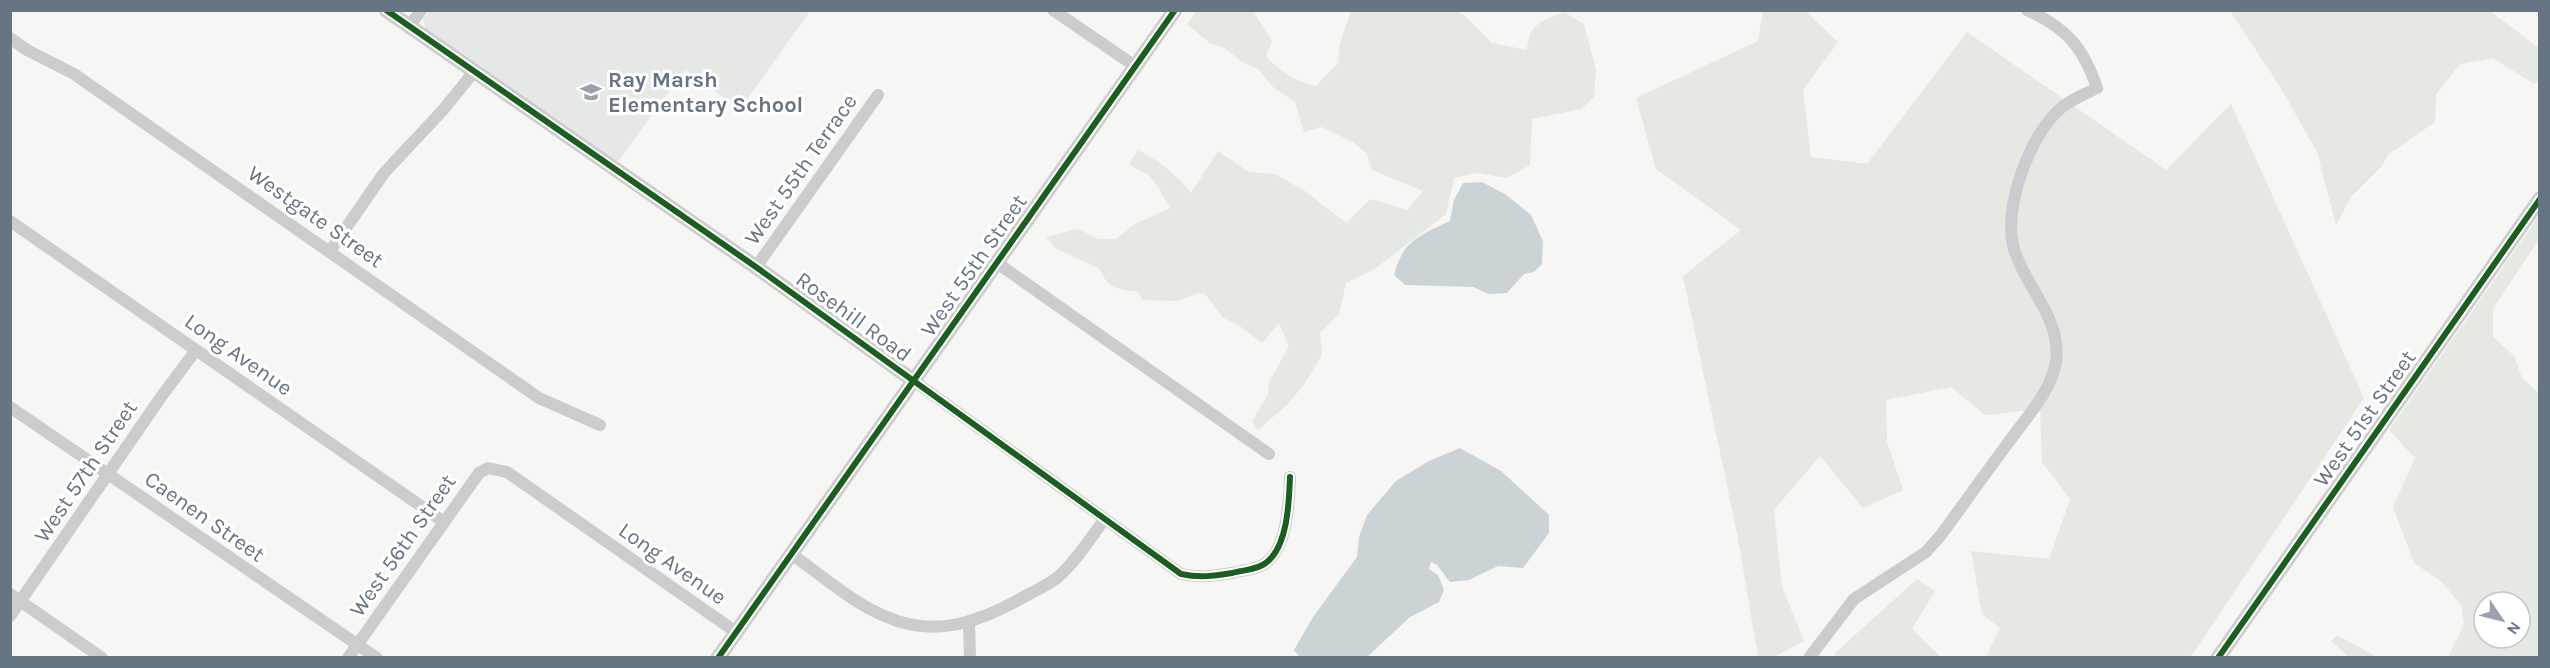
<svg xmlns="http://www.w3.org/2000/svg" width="2550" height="668" viewBox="0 0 2550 668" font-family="Karla,sans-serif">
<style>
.built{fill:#e6e7e7}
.green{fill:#e5e8e3;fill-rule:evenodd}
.water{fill:#ccd3d6}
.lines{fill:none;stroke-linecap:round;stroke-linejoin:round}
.minor{stroke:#ccccce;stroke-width:12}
.tertiary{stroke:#ccccce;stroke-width:15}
.cycleway-casing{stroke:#fff;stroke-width:10}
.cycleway{stroke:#1b5e20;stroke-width:6}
.labels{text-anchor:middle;stroke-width:6;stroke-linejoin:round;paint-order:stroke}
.poi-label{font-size:22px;font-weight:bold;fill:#677484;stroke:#fff;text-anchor:start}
.street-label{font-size:22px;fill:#677484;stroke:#fff}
</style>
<rect width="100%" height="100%" fill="#f6f6f5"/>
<!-- built -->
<path class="built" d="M429,10L810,11L740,109L685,70L617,163L426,32L423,19Z"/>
<!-- green -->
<g class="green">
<path d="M1804,10L1838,42L1803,90L1811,157L1867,164L1967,32L2166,170L2231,104L2364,398L2190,658L1986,657L2000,628L1982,614L1971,551L2049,559L2070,499L2042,462L2040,409L1985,415L1951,387L1886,400L1887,442L1903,490L1863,508L1820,456L1774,510L1782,587L1804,641L1774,657H1758L1737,533L1683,276L1741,230L1656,169L1636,98L1758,41L1763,11Z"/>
<path d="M1197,11H1253L1272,41L1266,56C1281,73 1294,81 1316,86L1338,63L1340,43L1351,11H1455L1463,14L1492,43L1527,50C1529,24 1541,21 1564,12L1584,24L1596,70L1594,97L1581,109L1532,119L1530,165L1507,178L1477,173L1454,178L1446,214L1376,268L1346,283L1339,314L1320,333L1322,355L1305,383L1288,404L1258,430L1252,421L1268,395L1269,382L1289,346L1279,323L1262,343L1237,324L1223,318L1205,294L1197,293L1179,301L1143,300L1137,291C1119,291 1106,287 1100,269L1055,248L1046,237L1078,229L1099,239H1116L1135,224L1170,208L1157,185L1147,174L1129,165L1138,150C1161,162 1175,173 1191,193L1218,151L1249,172L1275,174L1305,191L1346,223L1371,199L1407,210L1423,191L1372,170L1367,154L1353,142L1322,127L1304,132L1295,102L1273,87L1258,69L1242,62L1225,48L1210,43L1187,24Z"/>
<path d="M2230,11H2490L2539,48V80L2534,84L2493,58L2460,64L2436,94L2435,122L2388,155L2382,166L2351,197L2336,225L2317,152L2281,88Z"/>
<path d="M712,56L751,58V66L738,70L734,75L713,74Z"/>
<path d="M2539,216V239L2493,309V337L2514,356L2522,378L2539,393V657H2448L2464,625L2461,605L2442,582L2414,563L2393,507L2415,458L2389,430ZM2484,602H2520V638H2484Z"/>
<path d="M1917,579L1935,591L1912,629L1941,657L1838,658L1834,654Z"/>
<path d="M2337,635L2377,657H2349L2331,641Z"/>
</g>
<!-- water -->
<g class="water">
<path d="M1482,182L1505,194L1531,215L1543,241L1542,264L1534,272L1524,274L1507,293L1489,294L1473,287L1405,285L1394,275C1403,240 1419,236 1450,221L1454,200L1463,183Z"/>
<path d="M1460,448L1501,471L1549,515V533L1523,568L1498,566L1469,580L1450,582L1437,565L1431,562L1429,569L1438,575L1444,590L1439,602L1410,617L1367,657H1300L1294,650L1313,617L1357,557L1359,537L1367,515L1396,481L1429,461Z"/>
</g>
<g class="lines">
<!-- minor -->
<g class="minor">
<path d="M1053,10L1135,66"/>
<path d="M409,27L421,10"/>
<path d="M10,38L27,50L74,74L539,398L600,425"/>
<path d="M10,221L444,522"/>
<path d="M330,251L384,173L443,110L473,73"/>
<path d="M997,263L1269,454"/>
<path d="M756,267L878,95"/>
<path d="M914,381L1181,574C1200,578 1213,576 1232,573C1243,570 1258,570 1267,562C1288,545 1289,501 1290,477"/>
<path d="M10,407L377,658"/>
<path d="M791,554C822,575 852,603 887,617C935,638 979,622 1022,598C1034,591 1047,586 1058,577C1076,561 1090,539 1104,520"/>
<path d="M10,594L102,658"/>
<path d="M10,616L161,397L196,350"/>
<path d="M969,622L970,658"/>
<path d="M348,658L479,473L488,468L507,472L736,632"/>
<path d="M1809,658L1854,599L1926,552L1941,535C1963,505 1985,474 2008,443C2025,419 2051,392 2056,362C2062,318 2025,287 2014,249C2002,209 2030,134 2061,108C2072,99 2085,94 2097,88C2083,47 2067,28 2027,10"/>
</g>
<!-- tertiary -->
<g class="tertiary">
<path d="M386,10L756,267L914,381"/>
<path d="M718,658L1175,10"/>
<path d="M2218,658L2540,199"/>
</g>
<defs>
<g id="cycleway">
<path d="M386,10L756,267L1181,574C1200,578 1213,576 1232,573C1243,570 1258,570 1267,562C1288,545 1289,501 1290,477"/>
<path d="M718,658L1175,10"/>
<path d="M2218,658L2540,199"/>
</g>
</defs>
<!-- cycleway casing -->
<use href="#cycleway" class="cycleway-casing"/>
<!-- cycleway -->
<use href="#cycleway" class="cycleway"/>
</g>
<!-- icons -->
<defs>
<symbol id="school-bare" viewBox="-9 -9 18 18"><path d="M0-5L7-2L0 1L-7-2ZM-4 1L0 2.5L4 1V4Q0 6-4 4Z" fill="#99a2ac" stroke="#fff" stroke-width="2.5" paint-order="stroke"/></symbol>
</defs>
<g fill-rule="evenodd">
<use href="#school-bare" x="576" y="77" width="30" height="30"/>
</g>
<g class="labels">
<!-- poi labels -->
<g class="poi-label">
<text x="608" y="87">Ray Marsh<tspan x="608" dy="25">Elementary School</tspan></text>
</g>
<!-- street labels -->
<g class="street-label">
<text transform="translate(800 169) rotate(-55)" y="8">West 55th Terrace</text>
<text transform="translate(316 216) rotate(35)" y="8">Westgate Street</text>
<text transform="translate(973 265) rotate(-55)" y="8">West 55th Street</text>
<text transform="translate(854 316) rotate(36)" y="8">Rosehill Road</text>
<text transform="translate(239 354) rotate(35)" y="8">Long Avenue</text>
<text transform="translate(2364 418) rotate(-55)" y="8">West 51st Street</text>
<text transform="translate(85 471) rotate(-56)" y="8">West 57th Street</text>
<text transform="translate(205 516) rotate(35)" y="8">Caenen Street</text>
<text transform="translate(402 545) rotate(-55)" y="8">West 56th Street</text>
<text transform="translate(673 563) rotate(35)" y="8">Long Avenue</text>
</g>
</g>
<!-- border -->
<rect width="2550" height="668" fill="none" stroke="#677484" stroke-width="24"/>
<!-- north arrow -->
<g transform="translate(2502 620) rotate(125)"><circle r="28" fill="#ffffff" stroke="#c2c7ce" stroke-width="1.5"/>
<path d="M0-4.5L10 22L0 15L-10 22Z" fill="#99a2ac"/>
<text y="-9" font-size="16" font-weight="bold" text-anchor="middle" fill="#677484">N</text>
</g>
</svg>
